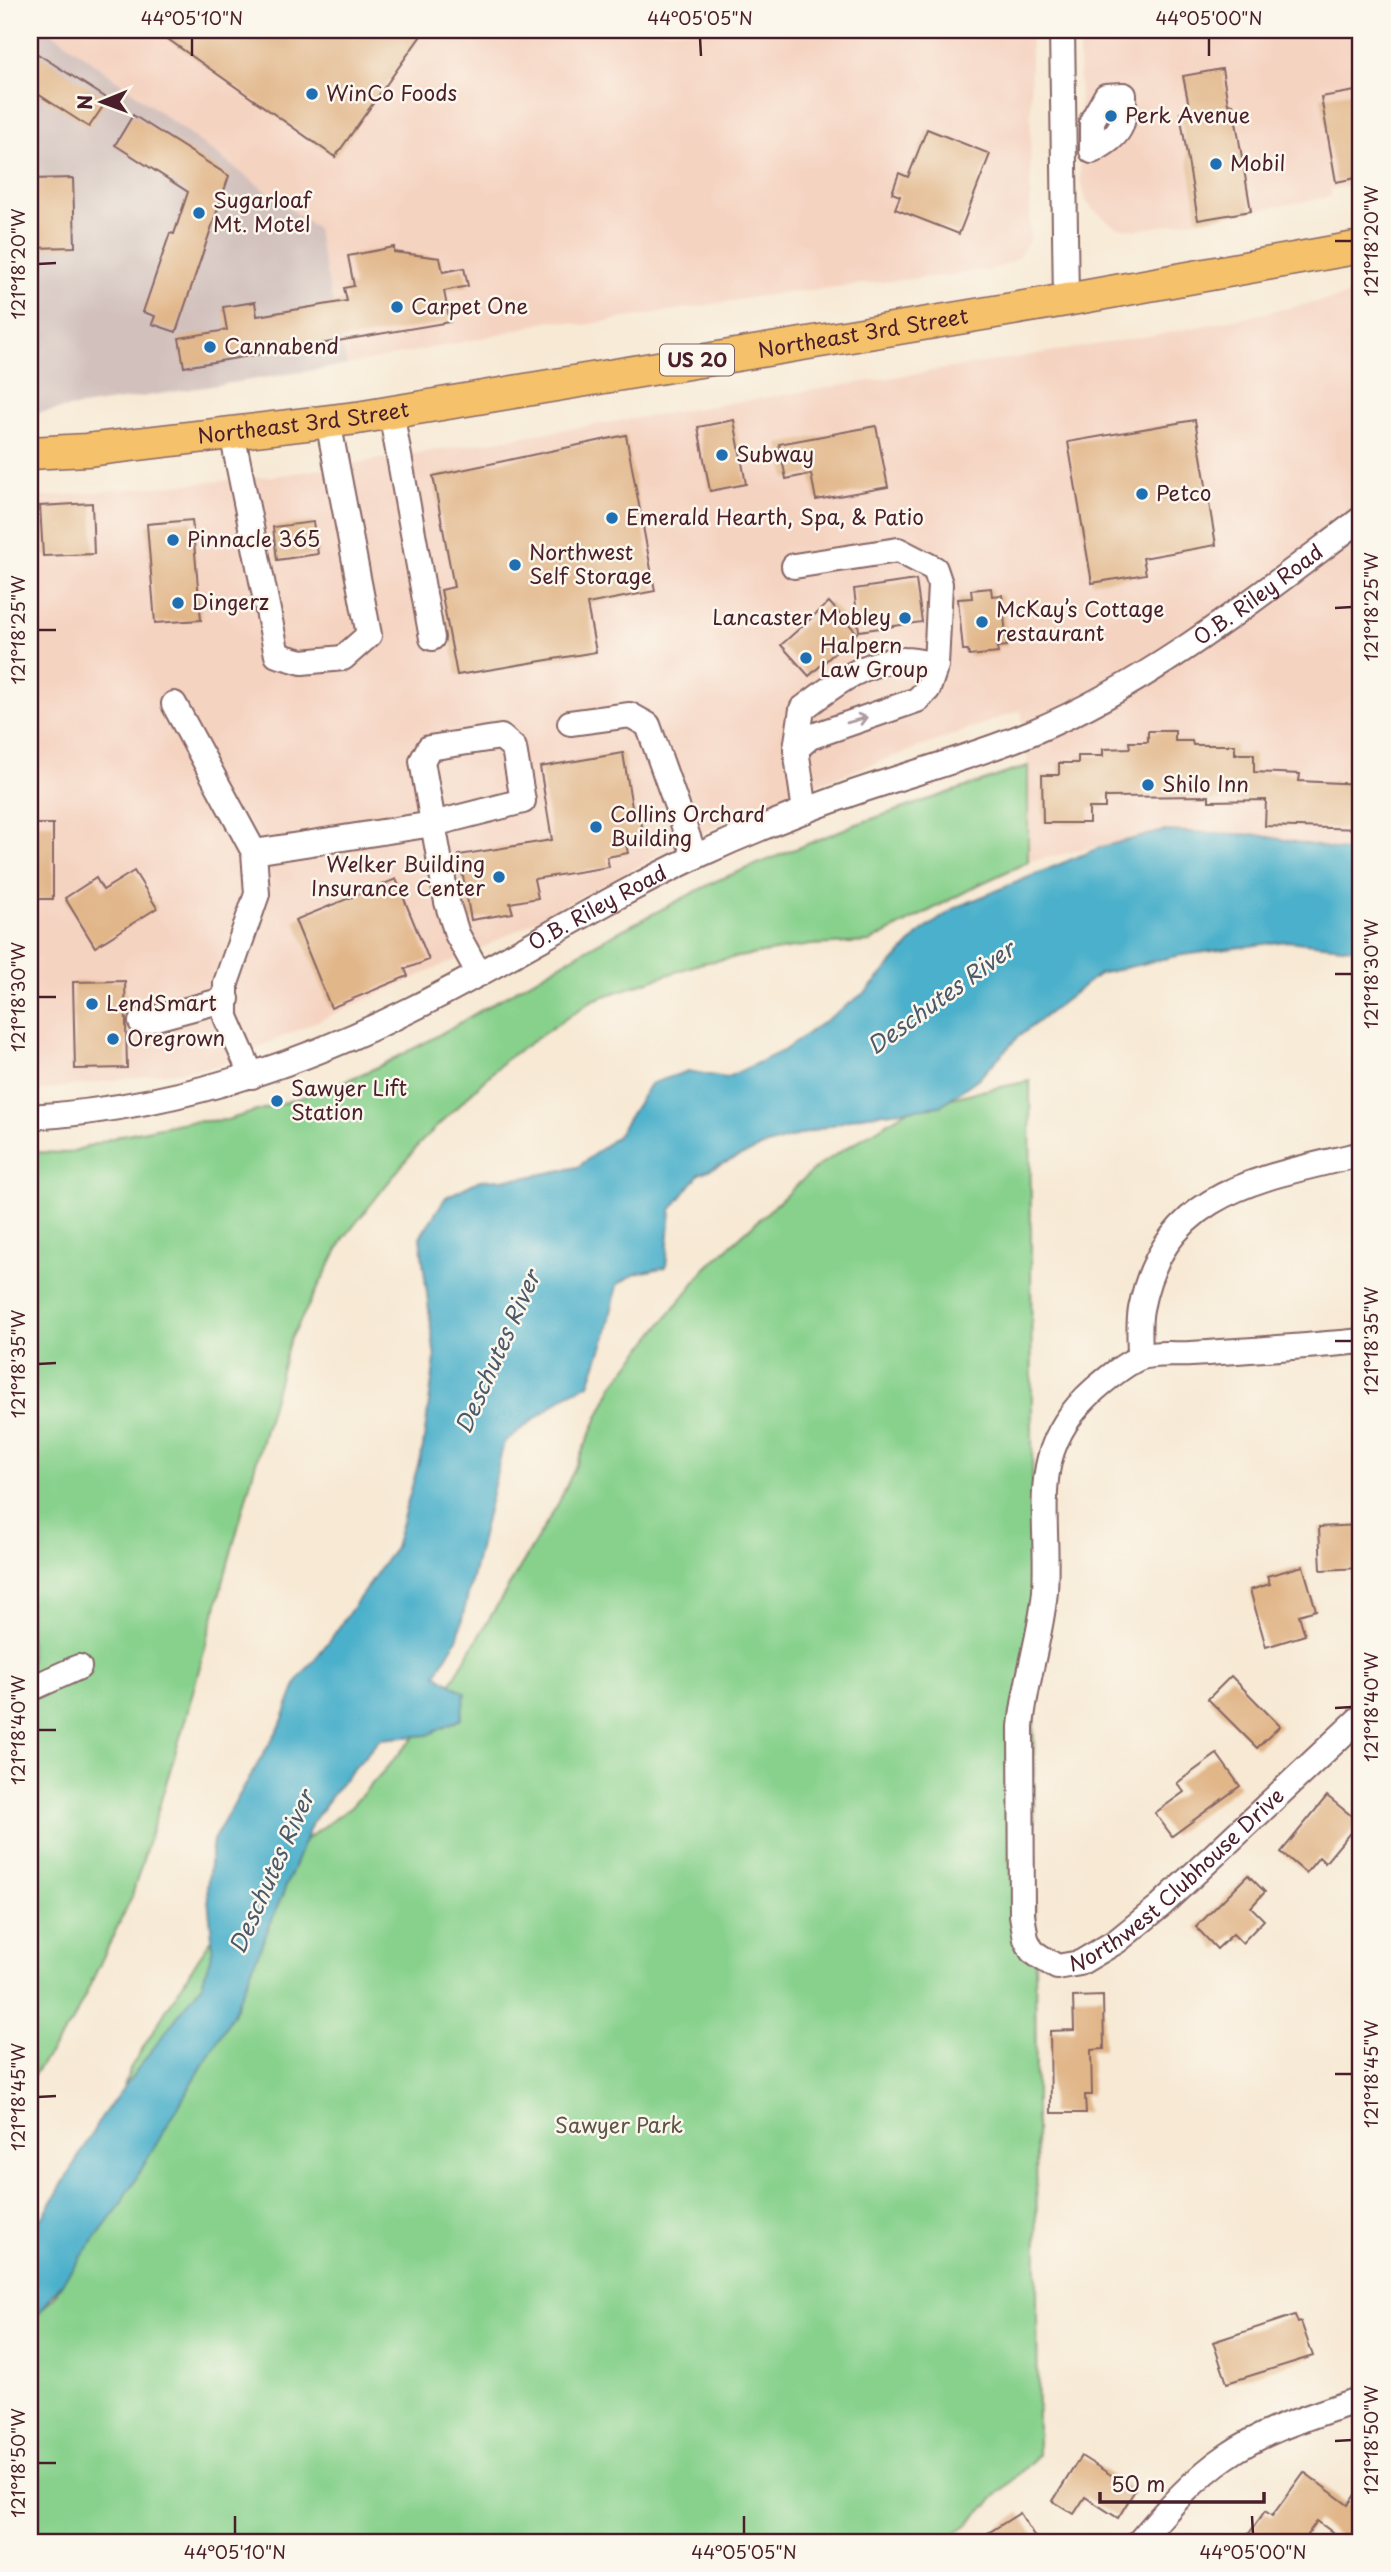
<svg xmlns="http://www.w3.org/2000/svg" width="1391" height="2572" viewBox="0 0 1391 2572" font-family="'Playpen Sans',sans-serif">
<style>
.built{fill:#f5d3c1}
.industrial{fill:#d1c0bc}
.green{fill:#88d18d;stroke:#69785c;stroke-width:2}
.water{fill:#4cb0cb;stroke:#4b687b;stroke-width:2}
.building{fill:#e1b689}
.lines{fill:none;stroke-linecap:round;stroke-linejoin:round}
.minor-casing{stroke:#876666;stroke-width:28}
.major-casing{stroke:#876666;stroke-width:35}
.minor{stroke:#fff;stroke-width:24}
.major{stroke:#f5c16b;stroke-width:32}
.oneway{stroke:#ae9aa0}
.ticks{fill:none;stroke:#4a1f2b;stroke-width:2.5}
.poi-dot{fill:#1f6fb2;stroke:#fbf7ec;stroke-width:2.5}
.labels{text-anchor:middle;stroke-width:5;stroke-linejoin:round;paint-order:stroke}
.shield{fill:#fbf7ec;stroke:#7f6065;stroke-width:2}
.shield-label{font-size:19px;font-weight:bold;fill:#4a1f2b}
.poi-label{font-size:21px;fill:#4a1f2b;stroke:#fbf7ec;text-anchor:start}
.street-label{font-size:21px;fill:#4a1f2b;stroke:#fbf7ec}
.park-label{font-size:21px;fill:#5d5448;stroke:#fbf7ec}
.water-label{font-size:23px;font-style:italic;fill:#4b596b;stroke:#fbf7ec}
.neatline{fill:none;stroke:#4a1f2b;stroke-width:2.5}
.ticks-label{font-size:18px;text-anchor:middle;fill:#4a1f2b}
</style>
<rect width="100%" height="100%" fill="#fbf7ec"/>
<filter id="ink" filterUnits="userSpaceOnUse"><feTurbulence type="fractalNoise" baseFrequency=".0143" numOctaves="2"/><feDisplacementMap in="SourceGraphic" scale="14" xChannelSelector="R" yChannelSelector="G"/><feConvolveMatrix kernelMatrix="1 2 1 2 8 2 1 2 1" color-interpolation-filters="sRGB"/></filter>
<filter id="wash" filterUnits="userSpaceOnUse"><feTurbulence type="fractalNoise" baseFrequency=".00686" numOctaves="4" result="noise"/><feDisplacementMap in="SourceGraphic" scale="28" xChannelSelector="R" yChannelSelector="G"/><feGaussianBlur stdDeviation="1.57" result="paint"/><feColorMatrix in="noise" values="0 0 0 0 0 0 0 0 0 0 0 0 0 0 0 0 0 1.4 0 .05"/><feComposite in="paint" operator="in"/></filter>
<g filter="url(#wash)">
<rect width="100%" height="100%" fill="#f7e9d4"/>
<!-- built -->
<g class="built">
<path d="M49,30H1031L1030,239L1018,258L994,270L781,293L584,325L554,320L483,338L347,365L316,228Z"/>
<path d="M1079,30H1361V184L1330,189L1331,197L1137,230L1116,227L1093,210L1086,201L1080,179Z"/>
<path d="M1361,293V854L1258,835L1164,831L1028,862V766L1021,710L745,811L486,946L217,1066L30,1092V498L275,476L1163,334Z"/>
</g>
<!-- industrial -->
<path class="industrial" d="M30,30H49L316,228L347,365L30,414Z"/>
<!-- green -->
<g class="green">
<path d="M1028,766V862L980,884L870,942L811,945L702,963L593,1000L505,1060L419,1144L344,1238L289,1342L184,1724L132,1896L73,2021L30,2080V1152L68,1153L122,1135L185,1122L227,1120L323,1091L380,1066L428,1041L599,942L716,881L854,825Z"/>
<path d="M1030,1081L1038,2455L968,2524L940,2542H30V2319L54,2298L83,2242L96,2162L131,2067L198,1959L258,1874L351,1807L427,1723L559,1502L613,1385L706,1268L819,1165L910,1109L972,1093Z"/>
</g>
<!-- water -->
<path class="water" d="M1164,831L1258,835L1361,854V949L1286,941L1176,956L1099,974L1018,1037L980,1077L940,1106L861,1116L764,1146L699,1174L671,1210L666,1267L635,1274L617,1285L606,1336L589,1384L568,1394L504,1442L458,1637L436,1674L465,1693L461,1719L428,1735L380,1739L342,1782L312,1823L233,2014L119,2207L30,2325V2228L45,2214L102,2116L202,1984L213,1948L207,1888L213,1840L280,1726L298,1680L330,1640L395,1547L423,1447L435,1359L420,1237L446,1197L480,1180L523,1178L578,1167L617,1136L650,1084L688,1071L726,1078L783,1051L867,991L920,933L955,908L1101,847Z"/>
<g id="blocks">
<!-- building -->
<g class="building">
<path d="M155,30H425L335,157Z"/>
<path d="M30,49L108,99L89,127L30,89Z"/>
<path d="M1222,69L1228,104H1233L1251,211L1198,220L1180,113L1190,111L1183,76Z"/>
<path d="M1361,90V177L1336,182L1321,97Z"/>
<path d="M133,115L229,176L176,332L152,324L155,316L143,312L170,233L174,234L188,192L115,145Z"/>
<path d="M927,129L990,154L959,234L895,209L900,196L892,193L899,173L908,177Z"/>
<path d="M73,178L75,247L30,248V179Z"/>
<path d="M394,247V252L440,258L443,272L464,268L468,286L444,291L450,322L184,367L179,338L227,330L223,307L255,302L257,316L347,301L344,288L354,286L348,256Z"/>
<path d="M734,420L746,484L710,491L698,427Z"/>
<path d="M1195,420L1216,545L1143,558L1146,574L1092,583L1068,442Z"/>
<path d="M876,426L888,487L816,500L811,474L786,479L779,444Z"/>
<path d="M626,435L655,591L587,604L596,652L457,675L441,590L454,587L433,476Z"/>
<path d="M92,503L94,554L43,556L40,506Z"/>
<path d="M192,520L201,620L155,623L147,524Z"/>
<path d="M313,522L318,554L277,560L273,527Z"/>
<path d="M916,580L922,622L859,631L854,589Z"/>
<path d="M991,588L992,596L1002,595L1007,646L997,647L998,653L969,656L968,650H963L958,599L972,598L971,590Z"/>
<path d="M829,602L857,633L809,676L781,645Z"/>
<path d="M1148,731H1175V741H1192L1193,745H1235V754H1254V772L1300,774L1299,781L1361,784V829L1265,826L1266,800L1209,801V796L1105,797V808H1089V823H1043L1042,775H1059V763H1078V756H1103V749L1130,748L1129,742H1148Z"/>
<path d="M623,753L633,813L640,812L644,841L626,844L628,853L607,857L609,867L534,879L538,898L510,903L513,913L471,920L459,855L552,840L540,767Z"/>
<rect x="30" y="824" width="23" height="75"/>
<path d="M134,871L157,908L95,947L65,898L96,878L103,890Z"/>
<path d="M396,879L429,960L405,969L408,976L331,1008L295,920Z"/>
<path d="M125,981L127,1068L75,1069L73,982Z"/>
<path d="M1361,1525V1568L1321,1570L1319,1527Z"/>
<path d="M1303,1566L1316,1610L1299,1615L1305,1635L1266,1647L1250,1590L1270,1584L1267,1576Z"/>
<path d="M1231,1676L1280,1726L1257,1748L1208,1699Z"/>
<path d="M1217,1754L1240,1786L1172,1836L1155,1813L1184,1792L1177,1783Z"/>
<path d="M1327,1796L1359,1822L1325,1863L1319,1857L1306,1873L1281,1852Z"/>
<path d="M1248,1875L1265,1892L1251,1907L1264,1920L1242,1943L1233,1934L1217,1949L1196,1927Z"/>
<path d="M1103,1996L1104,2049L1091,2050L1092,2095H1085L1086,2113H1051L1050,2031L1074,2030L1073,1997Z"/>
<path d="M1295,2315L1298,2323L1301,2322L1313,2356L1227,2383L1213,2342Z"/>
<path d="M1081,2456L1135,2490L1118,2518L1085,2497L1074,2514L1053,2501Z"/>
<path d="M1304,2472L1348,2505L1361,2486V2542H1346L1317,2521L1302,2542H1243L1265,2511L1272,2516Z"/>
<path d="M1020,2513L1038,2542H974Z"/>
</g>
</g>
</g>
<g filter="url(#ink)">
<use href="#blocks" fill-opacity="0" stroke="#876666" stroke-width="2"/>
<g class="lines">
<defs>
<g id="minor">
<path d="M1062,30L1066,300"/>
<path d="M1124,95C1125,127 1121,135 1092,151V121L1106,96Z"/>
<path d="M391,412L432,638"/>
<path d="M232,433L277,655L302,662L343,658L369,635L328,421"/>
<path d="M794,566L898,550L935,569L940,584L936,665L928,689L917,700L810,737L796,749"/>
<path d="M174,704L254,852L257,894L226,983V1017L252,1076"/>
<path d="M570,723L630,715L648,725L695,857"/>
<path d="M805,811L796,749L802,709C830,688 867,658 904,660C915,660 926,663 936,665"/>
<path d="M254,852L433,824L523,801L514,748L501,737L429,748L422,761L447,902L457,934L479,974"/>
<path d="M141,1022L227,999"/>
<path id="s1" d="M30,1117C164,1109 292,1069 412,1009C509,961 601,901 699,855C749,832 799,812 850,794C911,773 973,757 1033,732C1154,681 1257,597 1361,519"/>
<path id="s2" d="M1361,1341C1305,1347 1248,1350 1191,1354C1176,1355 1153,1352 1139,1358C1123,1365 1108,1378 1095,1389C1025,1451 1050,1510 1045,1591C1041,1637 1025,1681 1021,1727L1022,1915L1026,1939L1032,1951L1039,1956L1057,1967L1080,1963L1117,1941L1160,1906L1361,1717"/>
<path d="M1140,1357C1140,1342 1138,1324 1141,1309C1164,1189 1261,1179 1361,1154"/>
<path d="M30,1689L79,1667"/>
<path d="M1139,2542C1166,2511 1193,2479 1227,2456C1267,2428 1316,2415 1361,2399"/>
</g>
<g id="major">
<path id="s3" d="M30,453L87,450L357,418L1066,300L1361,247"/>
</g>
</defs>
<!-- minor casing -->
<use href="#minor" class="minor-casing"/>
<!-- major casing -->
<use href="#major" class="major-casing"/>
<!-- minor -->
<use href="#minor" class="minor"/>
<!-- major -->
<use href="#major" class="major"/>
</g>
<!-- one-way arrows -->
<defs><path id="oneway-shaft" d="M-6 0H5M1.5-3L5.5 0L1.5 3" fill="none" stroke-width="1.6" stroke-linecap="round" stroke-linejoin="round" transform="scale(1.75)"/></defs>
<use class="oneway" href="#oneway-shaft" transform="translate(857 720) rotate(-16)"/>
</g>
<!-- ticks -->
<path class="ticks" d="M192,38V56M700,38L701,56M1209,38V56M1335,241H1352M38,264L56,263M1335,608L1352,607M38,630H56M1335,974H1352M38,997H56M1335,1341H1352M38,1364L56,1363M1335,1708L1352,1707M38,1730H56M1335,2074H1352M38,2097L56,2096M1335,2441L1352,2440M38,2463H56M235,2516V2534M744,2516V2534M1252,2516L1253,2534"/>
<!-- markers -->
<g class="poi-dot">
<circle cx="312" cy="94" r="7"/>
<circle cx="1111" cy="116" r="7"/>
<circle cx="1216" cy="164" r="7"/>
<circle cx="199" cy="213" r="7"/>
<circle cx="397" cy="307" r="7"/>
<circle cx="210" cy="347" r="7"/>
<circle cx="722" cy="455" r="7"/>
<circle cx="1142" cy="494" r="7"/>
<circle cx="612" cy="518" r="7"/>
<circle cx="173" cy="540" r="7"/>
<circle cx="515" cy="565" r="7"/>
<circle cx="178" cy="603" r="7"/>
<circle cx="905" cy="618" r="7"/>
<circle cx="982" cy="622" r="7"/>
<circle cx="806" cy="658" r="7"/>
<circle cx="1148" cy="785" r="7"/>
<circle cx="596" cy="827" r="7"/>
<circle cx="499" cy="877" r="7"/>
<circle cx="92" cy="1004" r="7"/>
<circle cx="113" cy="1039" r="7"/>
<circle cx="277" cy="1101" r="7"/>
</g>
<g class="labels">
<!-- shield labels -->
<rect class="shield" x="660" y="344.5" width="74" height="31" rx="5"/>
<g class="shield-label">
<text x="697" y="367">US 20</text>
</g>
<!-- poi labels -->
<g class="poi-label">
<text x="326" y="101">WinCo Foods</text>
<text x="1125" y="123">Perk Avenue</text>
<text x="1230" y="171">Mobil</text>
<text x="213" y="208">Sugarloaf<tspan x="213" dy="24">Mt. Motel</tspan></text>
<text x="411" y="314">Carpet One</text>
<text x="224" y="354">Cannabend</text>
<text x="736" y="462">Subway</text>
<text x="1156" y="501">Petco</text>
<text x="626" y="525">Emerald Hearth, Spa, &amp; Patio</text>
<text x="187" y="547">Pinnacle 365</text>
<text x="529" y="560">Northwest<tspan x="529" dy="24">Self Storage</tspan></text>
<text x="192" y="610">Dingerz</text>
<text x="996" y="617">McKay’s Cottage<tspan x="996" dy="24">restaurant</tspan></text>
<text x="891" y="625" text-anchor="end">Lancaster Mobley</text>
<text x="820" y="653">Halpern<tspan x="820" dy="24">Law Group</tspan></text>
<text x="1162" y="792">Shilo Inn</text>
<text x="610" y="822">Collins Orchard<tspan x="610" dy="24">Building</tspan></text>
<text x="485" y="872" text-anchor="end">Welker Building<tspan x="485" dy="24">Insurance Center</tspan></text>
<text x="106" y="1011">LendSmart</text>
<text x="127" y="1046">Oregrown</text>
<text x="291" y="1096">Sawyer Lift<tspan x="291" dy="24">Station</tspan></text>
</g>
<!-- street labels -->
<g class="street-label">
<text dy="7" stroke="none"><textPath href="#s3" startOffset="842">Northeast 3rd Street</textPath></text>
<text dy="7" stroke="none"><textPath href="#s3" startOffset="275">Northeast 3rd Street</textPath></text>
<text dy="7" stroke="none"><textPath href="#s1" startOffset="1346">O.B. Riley Road</textPath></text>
<text dy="7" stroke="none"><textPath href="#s1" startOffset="611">O.B. Riley Road</textPath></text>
<text dy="7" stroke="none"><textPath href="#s2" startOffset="1038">Northwest Clubhouse Drive</textPath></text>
</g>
<!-- park labels -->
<g class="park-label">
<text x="619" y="2133">Sawyer Park</text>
</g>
<!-- water labels -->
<g class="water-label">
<text transform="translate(941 998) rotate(-36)" y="8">Deschutes River</text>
<text transform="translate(498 1352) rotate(-66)" y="8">Deschutes River</text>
<text transform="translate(272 1872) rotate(-66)" y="8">Deschutes River</text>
</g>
</g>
<!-- margin -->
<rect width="1391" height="2572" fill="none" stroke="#fbf7ec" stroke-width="77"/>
<!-- north arrow -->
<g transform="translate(102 102) rotate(269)" stroke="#fbf7ec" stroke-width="5" paint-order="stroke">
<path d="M0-5L12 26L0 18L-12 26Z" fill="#4a1f2b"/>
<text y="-10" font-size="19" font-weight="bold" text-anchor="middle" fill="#4a1f2b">N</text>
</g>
<!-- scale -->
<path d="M1100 2492v10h164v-10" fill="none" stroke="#4a1f2b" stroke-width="3.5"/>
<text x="1111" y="2492" font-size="21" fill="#4a1f2b" stroke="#fbf7ec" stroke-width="5" paint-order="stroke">50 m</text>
<rect x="38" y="38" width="1314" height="2496" class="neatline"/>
<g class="ticks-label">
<text x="192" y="25">44°05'10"N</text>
<text x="700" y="25">44°05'05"N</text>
<text x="1209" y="25">44°05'00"N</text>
<text transform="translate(1372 241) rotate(-90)" y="6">121°18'20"W</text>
<text transform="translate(19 264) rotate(-90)" y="6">121°18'20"W</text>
<text transform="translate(1372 607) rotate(-90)" y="6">121°18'25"W</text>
<text transform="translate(19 630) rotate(-90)" y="6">121°18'25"W</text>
<text transform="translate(1372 974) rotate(-90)" y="6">121°18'30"W</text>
<text transform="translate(19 997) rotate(-90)" y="6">121°18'30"W</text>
<text transform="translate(1372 1341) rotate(-90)" y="6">121°18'35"W</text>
<text transform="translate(19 1364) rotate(-90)" y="6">121°18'35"W</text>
<text transform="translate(1372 1707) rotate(-90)" y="6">121°18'40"W</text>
<text transform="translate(19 1730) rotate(-90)" y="6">121°18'40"W</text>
<text transform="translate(1372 2074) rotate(-90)" y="6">121°18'45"W</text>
<text transform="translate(19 2097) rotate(-90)" y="6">121°18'45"W</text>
<text transform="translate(1372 2440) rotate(-90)" y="6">121°18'50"W</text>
<text transform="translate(19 2463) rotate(-90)" y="6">121°18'50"W</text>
<text x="235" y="2559">44°05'10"N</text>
<text x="744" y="2559">44°05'05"N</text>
<text x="1253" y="2559">44°05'00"N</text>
</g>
</svg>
